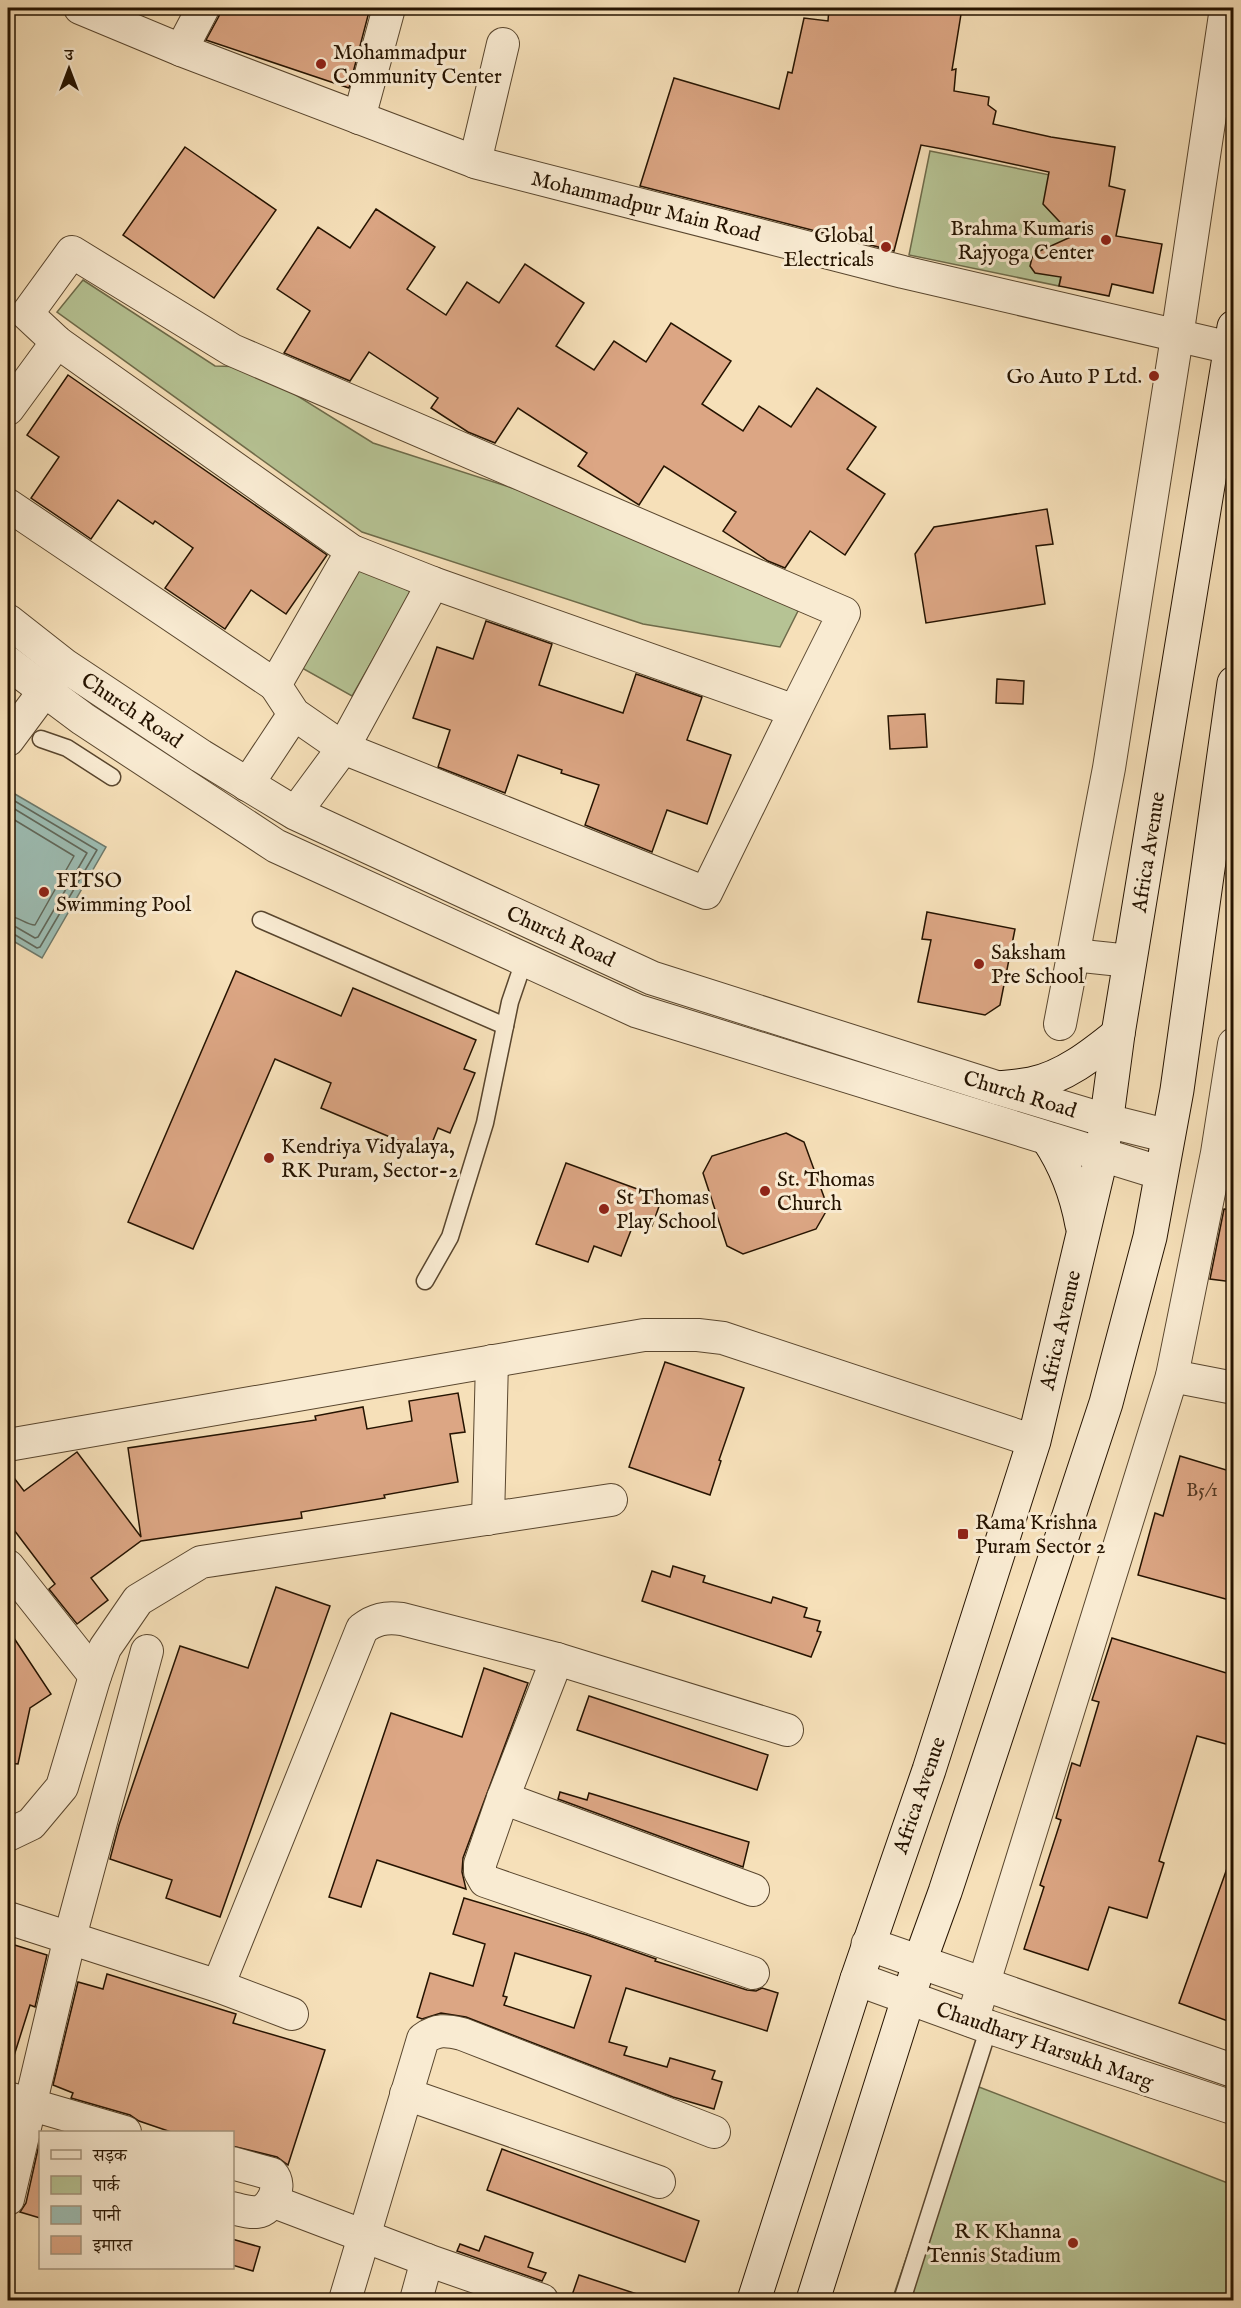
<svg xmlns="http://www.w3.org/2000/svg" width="1241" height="2308" viewBox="0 0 1241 2308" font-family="'IM FELL English','Noto Serif Devanagari',serif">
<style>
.green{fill:#b6c394;stroke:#6e6b4a;stroke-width:1.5}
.water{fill:#9dbdb3;stroke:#6d796b;stroke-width:1.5}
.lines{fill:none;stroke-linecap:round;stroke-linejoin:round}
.shore{stroke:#61685a;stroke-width:1.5}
.building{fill:#dca684;stroke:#251300;stroke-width:1.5;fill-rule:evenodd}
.service-casing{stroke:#59462e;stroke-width:19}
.minor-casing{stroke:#59462e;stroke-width:34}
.tertiary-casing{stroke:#59462e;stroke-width:35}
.secondary-casing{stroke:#251300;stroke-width:35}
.service{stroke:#f9ebd2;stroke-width:16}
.minor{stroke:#f9ebd2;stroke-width:32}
.tertiary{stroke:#f9ebd2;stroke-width:33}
.secondary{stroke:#f9ebd2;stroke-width:33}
.poi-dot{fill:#8f2418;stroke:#f9ebd2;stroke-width:2}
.labels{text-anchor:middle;stroke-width:6;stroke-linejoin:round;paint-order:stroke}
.number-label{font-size:18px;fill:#533821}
.poi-label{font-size:21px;fill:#251300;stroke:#f9ebd2;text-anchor:start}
.street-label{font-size:21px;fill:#251300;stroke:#f9ebd2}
</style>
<rect width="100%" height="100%" fill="#f6e0b9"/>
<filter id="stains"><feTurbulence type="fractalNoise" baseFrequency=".00333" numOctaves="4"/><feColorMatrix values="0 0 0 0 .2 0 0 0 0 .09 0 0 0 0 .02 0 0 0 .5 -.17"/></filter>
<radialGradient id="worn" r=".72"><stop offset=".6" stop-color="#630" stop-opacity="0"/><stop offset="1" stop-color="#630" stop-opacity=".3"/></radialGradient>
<!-- green -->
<g class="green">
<path d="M930,151L1080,181L1059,286L909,255Z"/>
<path d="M83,280L215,366L251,367L373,443L540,497L755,582L798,611L780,647L643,624L362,532L57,312Z"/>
<path d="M362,565L411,592L352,696L302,668Z"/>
<path d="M966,2082L1233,2185V2300H892Z"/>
</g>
<!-- water -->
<path class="water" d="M8,790L106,847L42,958L8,938Z"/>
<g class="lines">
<!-- shore -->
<g class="shore">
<path d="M8,797L97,850L40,947L37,948L12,933H8"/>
<path d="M8,805L87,853L38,937L35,938L16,927L8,925"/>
<path d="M8,816L74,856L35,925C26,925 18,916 8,916"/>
</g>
</g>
<!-- building -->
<g class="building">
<path d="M221,8H370L349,88L206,40L219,16Z"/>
<path d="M829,8H962L952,70L956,69L954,91L989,97L988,105L996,111L993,124L1051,137L1115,147L1109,186L1125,190L1116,236L1162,244L1153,293L1112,284L1109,296L1059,286L1061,277L1035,273L1030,266L1033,254L1073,236L1043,204L1049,172L948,150L921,145L894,251L640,186L674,78L779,109L788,72L792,73L804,18L828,21Z"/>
<path d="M185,147L276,210L214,298L123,235Z"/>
<path d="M376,209L435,247L407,289L446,315L467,282L499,303L525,264L584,303L556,346L594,370L614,341L646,362L671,323L731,361L702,404L743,431L759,406L791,427L817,388L876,427L847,469L885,494L845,555L810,531L785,568L768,561L723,531L736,512L664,466L639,505L578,466L587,453L518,408L495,443L468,432L431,408L438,398L369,352L350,381L284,353L310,311L277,289L318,227L350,248Z"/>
<path d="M68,375L327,555L286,614L251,590L225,629L165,588L193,548L155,521L153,524L118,500L91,539L31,498L59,457L27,435Z"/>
<path d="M1047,509L1053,544L1036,546L1045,604L926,623L915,554L934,527Z"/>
<path d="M486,621L552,644L539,685L623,713L636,674L702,697L687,740L731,755L707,824L667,810L652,852L585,825L599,785L561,773L562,770L518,755L505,793L438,767L450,730L413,718L437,647L473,659Z"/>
<path d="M997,679L1024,681L1023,704L996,703Z"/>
<path d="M925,714L927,747L890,749L888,716Z"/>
<path d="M927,912L1015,929L1000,1005L985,1015L918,1002L931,940L922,939Z"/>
<path d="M236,971L341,1016L353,988L476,1040L464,1069L475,1073L450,1133L438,1128L428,1153L321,1108L331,1083L275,1059L193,1249L128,1222Z"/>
<path d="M786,1133L804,1142L828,1208L816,1229L743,1254L727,1246L703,1173L712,1156Z"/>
<path d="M566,1163L662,1198L652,1226L635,1220L621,1256L594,1246L588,1262L536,1244Z"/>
<path d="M1224,1209L1233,1210V1282L1210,1279Z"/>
<path d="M665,1362L744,1388L719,1460L721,1461L710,1495L629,1467Z"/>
<path d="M458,1393L465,1432L450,1434L458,1482L384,1495L385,1498L301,1512L302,1518L141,1541L91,1578L108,1600L77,1624L49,1589L55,1584L8,1522V1470L24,1491L77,1452L141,1537L128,1448L316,1420L315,1416L363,1407L367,1429L412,1421L409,1401Z"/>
<path d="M1180,1456L1233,1472V1601L1138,1575L1155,1513L1163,1516Z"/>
<path d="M673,1566L705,1576L703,1582L771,1603L773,1597L807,1608L804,1617L820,1621L817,1631L821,1632L811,1657L642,1601L652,1571L670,1577Z"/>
<path d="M276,1587L330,1606L220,1917L166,1898L172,1880L110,1859L119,1825L180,1646L248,1668Z"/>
<path d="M8,1629L51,1694L30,1708L18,1764L8,1763Z"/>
<path d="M1112,1638L1233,1675V1746L1197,1736L1159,1861L1164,1863L1147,1918L1109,1907L1088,1970L1024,1949L1044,1887L1040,1885L1061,1820L1056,1818L1072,1763L1080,1766L1099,1702L1092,1700Z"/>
<path d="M484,1668L528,1683L463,1858L462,1872L466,1889L377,1860L361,1907L329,1897L391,1713L462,1737Z"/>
<path d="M589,1696L768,1755L757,1790L577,1730Z"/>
<path d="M560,1792L587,1800L589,1793L749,1842L743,1867L558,1799Z"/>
<path d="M1230,1860H1233V2023L1179,2003Z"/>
<path d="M464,1898L587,1935L656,1959L655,1961L747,1990L756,1991L762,1988L778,1993L767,2031L626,1988L609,2042L627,2047L624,2055L667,2067L670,2058L715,2071L712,2079L722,2082L714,2109L673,2097L466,2017L441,2013L422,2019L417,2017L430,1973L473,1986L485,1944L453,1934ZM515,1953L591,1976L574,2028L504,2005L507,1997L503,1996Z"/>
<path d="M8,1943L47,1955L35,2007L30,2005L13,2059H8Z"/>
<path d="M107,1974L236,2014L233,2023L325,2050L288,2165L277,2157L232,2146V2133H174L139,2121L130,2115L71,2098L73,2093L53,2085L78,1982L103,1989Z"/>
<path d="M40,2140V2218L20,2212L26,2203Z"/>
<path d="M502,2149L699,2221L685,2262L487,2190Z"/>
<path d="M485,2236L533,2253L528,2267L546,2273L542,2281L457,2251L460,2244L479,2251Z"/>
<path d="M232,2239L260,2247L253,2271L232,2265Z"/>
<path d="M579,2275L643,2296L642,2301H570Z"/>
</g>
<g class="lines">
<defs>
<g id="service">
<path d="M41,739L67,748L112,777"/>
<path d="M261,920L505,1026"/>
<path d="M425,1281L450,1237L485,1123L510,1002L524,961"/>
<path d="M902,2300L989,2027"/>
</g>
<g id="minor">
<path d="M80,8L181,50L478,163L903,272L1231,348"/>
<path d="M181,50L203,8"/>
<path d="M359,118L389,8"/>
<path d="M475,162L503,44"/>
<path d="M8,409L57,342"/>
<path d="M8,505L275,685L352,551"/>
<path d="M275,685L294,714L343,748L706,893L795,711L433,583L352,551L57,342L27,314L72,252L232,350L844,613L795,711"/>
<path d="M8,740L60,670"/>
<path d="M247,785L294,714"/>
<path d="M295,813L343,748L433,583"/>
<path d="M1073,955L1130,961"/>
<path d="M1060,1024L1109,768L1177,337L1226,8"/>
<path d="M1172,1376L1234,1388"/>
<path d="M8,1445L644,1335H698L723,1338L1034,1441"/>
<path d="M488,1519L492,1361"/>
<path d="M8,1566L95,1676"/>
<path d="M557,1659L503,1798L480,1864V1872L485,1881L753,1973"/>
<path d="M503,1798L753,1890"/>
<path d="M8,1835L31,1824L62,1787L95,1676L105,1648L138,1600L201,1562L611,1500"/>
<path d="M8,1918L218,1986L292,2014"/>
<path d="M218,1986L362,1629C375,1619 385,1617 402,1619L557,1659L787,1730"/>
<path d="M972,2021L1172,1376L1217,1153L1234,1044"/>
<path d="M406,2094L659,2182"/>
<path d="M8,2098L125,2132"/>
<path d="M232,2163L272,2174C283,2186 272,2210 257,2212C249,2213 240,2210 232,2208"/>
<path d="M8,2199L70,1937L147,1651"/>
<path d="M272,2201L427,2260L542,2300"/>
<path d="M345,2300L423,2039C437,2029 446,2030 462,2034L714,2132"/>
<path d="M416,2300L427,2260"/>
</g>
<g id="tertiary">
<path d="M8,621L64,665L201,756L295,813L652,978L998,1088L1108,1121L1168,1136"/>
<path d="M8,663L83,719L276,846L637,1011L1161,1173"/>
<path d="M868,1944L1234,2071"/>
<path d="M857,1979L989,2027L1234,2108"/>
</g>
<g id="secondary">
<path d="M998,1088C1009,1087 1021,1086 1031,1084C1064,1077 1092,1055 1118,1034"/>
<path d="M1048,1139C1066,1166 1076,1192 1082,1225"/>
<path d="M754,2300L857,1979L929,1770L1034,1441L1102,1154L1118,1034L1234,327"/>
<path d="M813,2300L920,1961L945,1892L1106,1403L1150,1237L1177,1090L1234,683"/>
</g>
</defs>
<!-- service casing -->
<use href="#service" class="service-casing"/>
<!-- minor casing -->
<use href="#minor" class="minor-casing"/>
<!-- tertiary casing -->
<use href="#tertiary" class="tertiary-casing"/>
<!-- secondary casing -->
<use href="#secondary" class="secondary-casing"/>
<!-- service -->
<use href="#service" class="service"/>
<!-- minor -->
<use href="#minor" class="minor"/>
<!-- tertiary -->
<use href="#tertiary" class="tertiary"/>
<!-- secondary -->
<use href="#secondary" class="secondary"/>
</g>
<!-- markers -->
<g class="poi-dot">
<circle cx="321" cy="64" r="6"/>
<circle cx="1106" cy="240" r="6"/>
<circle cx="886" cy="247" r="6"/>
<circle cx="1154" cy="376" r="6"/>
<circle cx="44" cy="892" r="6"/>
<circle cx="979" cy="964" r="6"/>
<circle cx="269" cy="1158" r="6"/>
<circle cx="765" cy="1191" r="6"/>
<circle cx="604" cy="1209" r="6"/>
<rect x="957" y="1528" width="12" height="12" rx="3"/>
<circle cx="1073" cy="2243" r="6"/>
</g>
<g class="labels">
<!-- number labels -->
<g class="number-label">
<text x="1202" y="1496">B5/1</text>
</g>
<!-- poi labels -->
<g class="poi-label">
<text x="333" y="59">Mohammadpur<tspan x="333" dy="24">Community Center</tspan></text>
<text x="1094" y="235" text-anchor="end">Brahma Kumaris<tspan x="1094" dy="24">Rajyoga Center</tspan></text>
<text x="874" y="242" text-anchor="end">Global<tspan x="874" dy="24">Electricals</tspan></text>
<text x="1142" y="383" text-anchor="end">Go Auto P Ltd.</text>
<text x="56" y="887">FITSO<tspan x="56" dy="24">Swimming Pool</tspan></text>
<text x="991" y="959">Saksham<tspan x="991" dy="24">Pre School</tspan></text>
<text x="281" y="1153">Kendriya Vidyalaya,<tspan x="281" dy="24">RK Puram, Sector-2</tspan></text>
<text x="777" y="1186">St. Thomas<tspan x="777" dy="24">Church</tspan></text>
<text x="616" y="1204">St Thomas<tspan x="616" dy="24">Play School</tspan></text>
<text x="975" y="1529">Rama Krishna<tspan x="975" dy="24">Puram Sector 2</tspan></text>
<text x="1061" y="2238" text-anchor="end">R K Khanna<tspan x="1061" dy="24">Tennis Stadium</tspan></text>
</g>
<!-- street labels -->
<g class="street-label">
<text transform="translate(646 206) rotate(14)" y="7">Mohammadpur Main Road</text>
<text transform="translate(132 710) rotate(34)" y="7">Church Road</text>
<text transform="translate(1148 852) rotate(-81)" y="7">Africa Avenue</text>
<text transform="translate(561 936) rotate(25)" y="7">Church Road</text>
<text transform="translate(1020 1094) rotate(17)" y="7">Church Road</text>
<text transform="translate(1060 1330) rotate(-77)" y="7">Africa Avenue</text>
<text transform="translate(919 1795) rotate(-71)" y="7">Africa Avenue</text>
<text transform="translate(1045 2045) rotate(19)" y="7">Chaudhary Harsukh Marg</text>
</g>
</g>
<!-- margin -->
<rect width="1241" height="2308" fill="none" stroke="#f6e0b9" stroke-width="30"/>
<rect x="9" y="9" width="1223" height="2290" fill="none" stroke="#251300" stroke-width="3"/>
<rect x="15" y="15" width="1211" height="2278" fill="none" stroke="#251300" stroke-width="1.5"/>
<!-- legend -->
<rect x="39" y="2131" width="195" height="138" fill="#f9ebd2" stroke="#a4957e" stroke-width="1.5"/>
<rect x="51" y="2150" width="30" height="9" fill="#f9ebd2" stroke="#a4957e" stroke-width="1.5"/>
<text x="93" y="2161" font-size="18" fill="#251300">सड़क</text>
<rect x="51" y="2176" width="30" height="18" fill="#b6c394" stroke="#a4957e" stroke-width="1.5"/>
<text x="93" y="2191" font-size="18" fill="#251300">पार्क</text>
<rect x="51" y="2206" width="30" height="18" fill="#9dbdb3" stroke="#a4957e" stroke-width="1.5"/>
<text x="93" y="2221" font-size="18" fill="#251300">पानी</text>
<rect x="51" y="2236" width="30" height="18" fill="#dca684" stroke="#a4957e" stroke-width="1.5"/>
<text x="93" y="2251" font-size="18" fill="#251300">इमारत</text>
<!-- north arrow -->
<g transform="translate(69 69)" stroke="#f9ebd2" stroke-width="4.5" paint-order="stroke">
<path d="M0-4.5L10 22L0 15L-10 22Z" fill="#251300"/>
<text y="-9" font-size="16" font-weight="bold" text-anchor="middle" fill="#251300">उ</text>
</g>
<rect width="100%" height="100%" filter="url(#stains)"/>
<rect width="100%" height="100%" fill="url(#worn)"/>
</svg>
